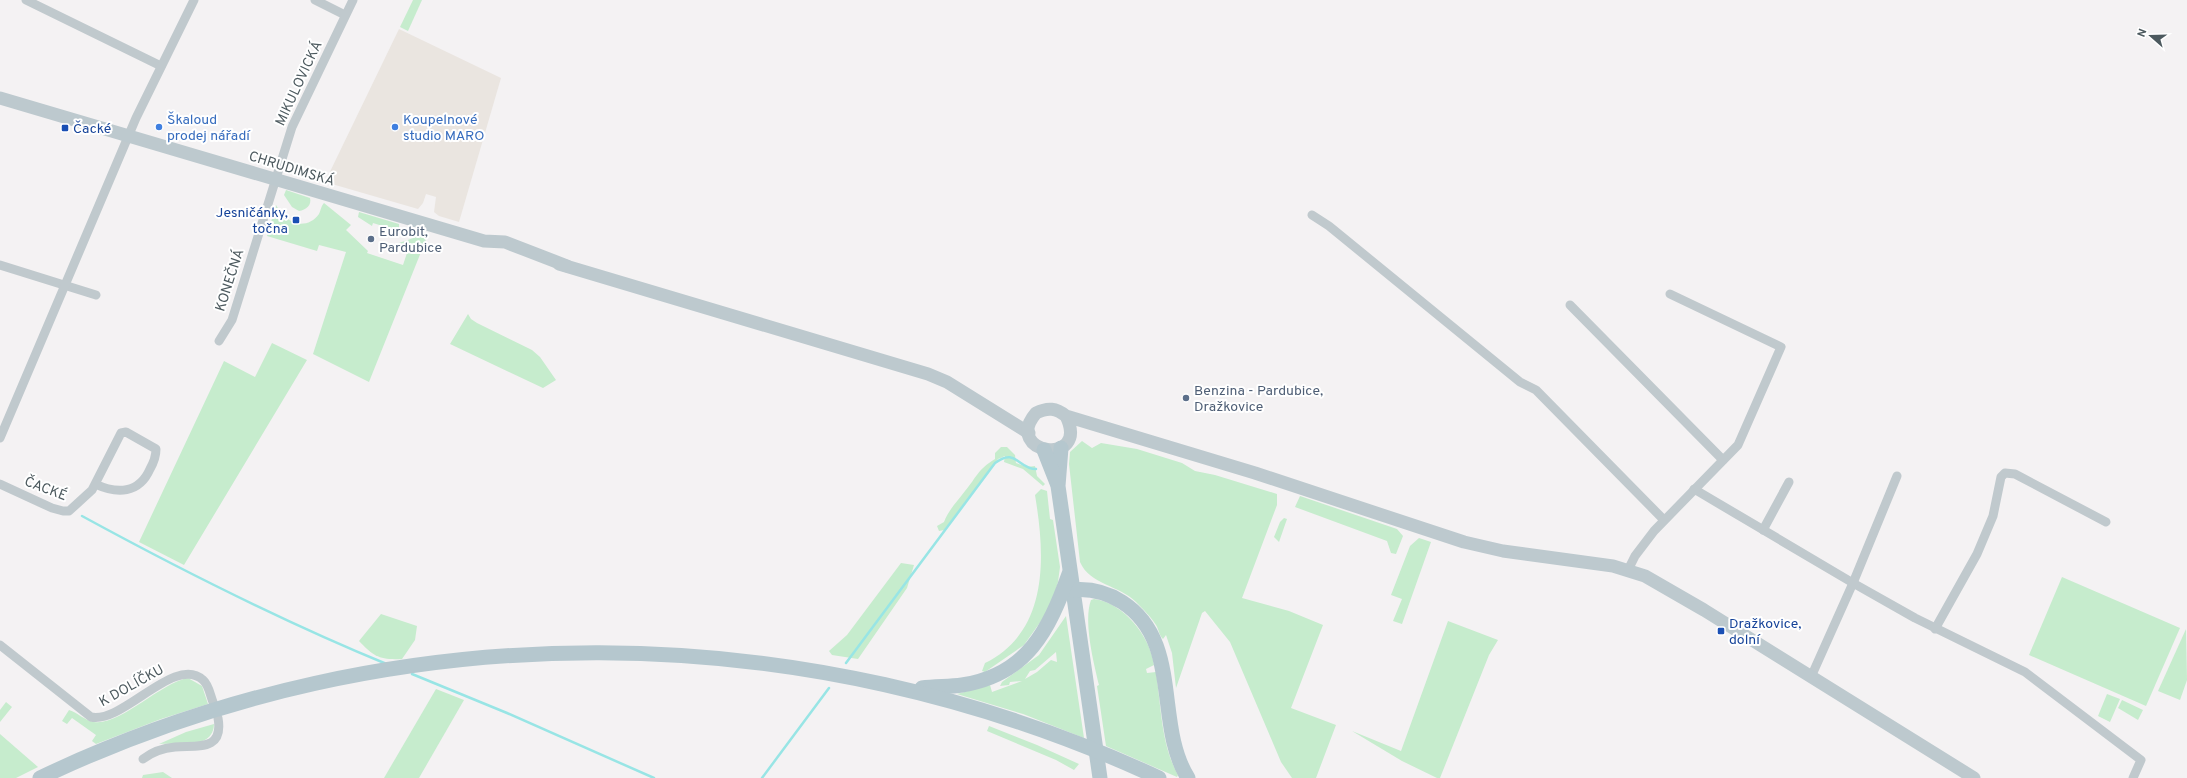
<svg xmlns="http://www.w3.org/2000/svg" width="2187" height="778" viewBox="0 0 2187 778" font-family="Overpass,sans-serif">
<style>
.commercial{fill:#eae5e0}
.green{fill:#c6eccd;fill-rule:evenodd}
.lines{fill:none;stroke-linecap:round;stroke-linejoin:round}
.stream{stroke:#98e5e5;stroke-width:2.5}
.street{stroke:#c0c9cd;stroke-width:9}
.secondary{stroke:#bdc9ce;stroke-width:13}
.primary{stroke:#b5c7ce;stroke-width:15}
.shop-dot{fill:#3f7fe0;stroke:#fff;stroke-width:1.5}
.transit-dot{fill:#1a4fb4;stroke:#fff;stroke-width:1.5}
.service-dot{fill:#5c6f8a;stroke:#fff;stroke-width:1.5}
.labels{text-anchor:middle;stroke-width:4;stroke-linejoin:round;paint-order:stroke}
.street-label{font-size:14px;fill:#4c595e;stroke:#fff}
.shop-label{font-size:14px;fill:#366cbe;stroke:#fff;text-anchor:start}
.transit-label{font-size:14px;fill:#164399;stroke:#fff;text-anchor:start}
.service-label{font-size:14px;fill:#4e5e75;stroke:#fff;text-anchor:start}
</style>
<rect width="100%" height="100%" fill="#f4f2f3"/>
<!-- commercial -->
<path class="commercial" d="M399,29L501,78L459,222L439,216L434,212L436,197L426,194L423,203L418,209L325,182Z"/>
<!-- green -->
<g class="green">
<path d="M413,0H422L408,31L400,27Z"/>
<path d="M286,190L310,198C312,205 306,210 299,211L292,207L284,195Z"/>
<path d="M324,203L351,225L346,230L368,251L367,253L403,265L408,250L398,247L399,243L422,235L427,237L369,382L313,354L346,252L319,245L317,251L267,236L276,205L282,215L284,214C292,227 310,227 319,214C321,210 321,206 324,203Z"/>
<path d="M359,212L399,224V228L392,231V229L373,223L372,226L358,217Z"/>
<path d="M468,314L471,319L477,323L532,350L540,357L556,380L543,388L450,344Z"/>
<path d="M272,343L307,360L184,565L139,542L224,361L255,377Z"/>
<path d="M1082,441L1092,448L1101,443L1137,449L1182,463L1195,471L1215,475L1277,494V505L1242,598L1289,611L1323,625L1291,708L1336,725L1316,778H1292L1281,762L1230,642L1205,611L1202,613L1176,688L1172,653L1166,635L1163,639C1159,635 1159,630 1156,625C1151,617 1143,609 1136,602C1119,585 1090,585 1080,562L1069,464L1070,452Z"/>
<path d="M1001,447H1007L1015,455L1016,463L1027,467L1035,466L1037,476L1045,484L1043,486L1023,469L1004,462L1005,456L998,459L944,530L939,531L937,526L944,522C949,509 957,502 965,491C977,477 977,470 995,459V453Z"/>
<path d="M1041,489L1047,491L1050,519L1053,520L1060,567L1058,582L1051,607L1024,645L985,672L982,671L985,663C1050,631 1045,555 1035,495Z"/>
<path d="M1300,496L1397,529L1403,536L1396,554L1391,553L1387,541L1295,507Z"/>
<path d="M1284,518L1287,519L1279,542L1274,537L1280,522Z"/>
<path d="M1419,538L1431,542L1402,624L1393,621L1402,599L1391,595L1410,546Z"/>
<path d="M901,563L914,565L907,588L858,659L832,655L829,651L847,635Z"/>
<path d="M2062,577L2180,628L2146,706L2029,655Z"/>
<path d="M1094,599C1124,603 1150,636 1154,665L1146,669L1147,673L1156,672C1161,705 1161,745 1178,775L1177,777L1106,746L1097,686L1099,685C1094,664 1083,621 1091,600Z"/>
<path d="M381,614L417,626L415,640L402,659C380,660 374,657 359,641Z"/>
<path d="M1066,616L1084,738L1023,714L957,694L990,685L992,692L1022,681L1010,682L1009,685L1000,686L1002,682L1039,655ZM1056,652L1057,662L1051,660L1037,672L1025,679L1030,671L1035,670Z"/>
<path d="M1448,621L1498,640L1489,655L1440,778H1437L1402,761L1352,731L1401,751Z"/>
<path d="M2186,629L2187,680L2180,700L2158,691Z"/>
<path d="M188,678L202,686L208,704L161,719L96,744L92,741L96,735L72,718L67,724L62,721L69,710C78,713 84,720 94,722C120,726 160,683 188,678Z"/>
<path d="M436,689L464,700L419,778H384Z"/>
<path d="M2107,694L2120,699L2110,722L2098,716Z"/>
<path d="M2122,700L2143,710L2138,720L2118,708Z"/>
<path d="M6,702L12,707L0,722V710Z"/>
<path d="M214,724C213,751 177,742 159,744L186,732Z"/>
<path d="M989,726L1037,745L1079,764L1074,770L1056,760L987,731Z"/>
<path d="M0,734L38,767L16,778H0Z"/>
<path d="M163,772L172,778H142L143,775Z"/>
</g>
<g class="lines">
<!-- stream -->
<g class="stream">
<path d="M82,516C181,570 284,622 389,665"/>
<path d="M846,663L995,463C1016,447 1018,469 1036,469"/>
<path d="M412,674L507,713L654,778"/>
<path d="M762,778L829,688"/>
</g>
<!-- street -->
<g class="street">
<path d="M26,0L161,66"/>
<path d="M315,0L345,15"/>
<path d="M1312,215L1329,226L1520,382L1536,390L1664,520"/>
<path d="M0,265L96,295"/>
<path d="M1570,305L1723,460"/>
<path d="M219,341L232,320L292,127L353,0"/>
<path d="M0,438L136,118L194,0"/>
<path d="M0,484L52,508L63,511H69L92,490L121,433L126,432L156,449C156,456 154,462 150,469C139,494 117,494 95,484"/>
<path d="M1694,489L1853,583L1915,618L2025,672L2141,760L2133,778"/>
<path d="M1763,530L1789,482"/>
<path d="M1628,570L1635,556L1654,531L1738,445L1781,347L1670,294"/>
<path d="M1935,629L1977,554L1993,516L2001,477L2005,473L2015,474L2106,522"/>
<path d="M0,645L91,717C123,724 175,654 203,680C209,685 210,695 213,702"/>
<path d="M1811,677L1853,583L1897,476"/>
<path d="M143,759C152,752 164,748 175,747C196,745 224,752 218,718"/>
</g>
<!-- secondary -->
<g class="secondary">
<path d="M0,98L484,241L505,242L567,266"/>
<path d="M559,264L928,374L947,382L1029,433"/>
<path d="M1066,416C1091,468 1001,454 1036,413C1048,407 1056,408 1066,416L1255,473L1464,542L1503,551L1613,566L1645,576L1704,610L1974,778"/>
</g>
<!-- primary -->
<g class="primary">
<path d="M1061,448L1058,486L1100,778"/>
<path d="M1044,450L1057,483"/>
<path d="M1072,590C1091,588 1106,592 1122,602C1183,641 1154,724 1188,778"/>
<path d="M922,688C935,686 949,687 962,685C1027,675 1049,630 1069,574"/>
<path d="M40,778C394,609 805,613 1159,778"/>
</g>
</g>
<!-- markers -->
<g class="shop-dot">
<circle cx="159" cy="127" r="4"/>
<circle cx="395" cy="127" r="4"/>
</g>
<g class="transit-dot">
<rect x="61" y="124" width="8" height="8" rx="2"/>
<rect x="292" y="216" width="8" height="8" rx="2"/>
<rect x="1717" y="627" width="8" height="8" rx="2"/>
</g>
<g class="service-dot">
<circle cx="371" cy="239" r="4"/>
<circle cx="1186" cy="398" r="4"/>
</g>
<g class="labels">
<!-- street labels -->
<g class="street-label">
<text transform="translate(298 83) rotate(-65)" y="5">MIKULOVICKÁ</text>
<text transform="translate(292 168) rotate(17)" y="5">CHRUDIMSKÁ</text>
<text transform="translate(229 280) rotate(-72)" y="5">KONEČNÁ</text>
<text transform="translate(46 488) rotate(21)" y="5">ČACKÉ</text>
<text transform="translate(131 685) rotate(-29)" y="5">K DOLÍČKU</text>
</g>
<!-- shop labels -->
<g class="shop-label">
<text x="167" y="124">Škaloud<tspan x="167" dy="16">prodej nářadí</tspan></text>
<text x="403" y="124">Koupelnové<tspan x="403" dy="16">studio MARO</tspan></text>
</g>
<!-- transit labels -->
<g class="transit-label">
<text x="73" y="133">Čacké</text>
<text x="288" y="217" text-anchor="end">Jesničánky,<tspan x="288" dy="16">točna</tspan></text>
<text x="1729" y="628">Dražkovice,<tspan x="1729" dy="16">dolní</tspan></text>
</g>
<!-- service labels -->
<g class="service-label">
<text x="379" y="236">Eurobit,<tspan x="379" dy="16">Pardubice</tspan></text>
<text x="1194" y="395">Benzina - Pardubice,<tspan x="1194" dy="16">Dražkovice</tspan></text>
</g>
</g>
<!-- north arrow -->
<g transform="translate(2151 36) rotate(290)" stroke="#ffffff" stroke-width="3" paint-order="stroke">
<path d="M0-3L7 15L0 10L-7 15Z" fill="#4c595e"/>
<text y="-6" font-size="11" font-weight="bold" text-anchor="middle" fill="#4c595e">N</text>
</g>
</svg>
